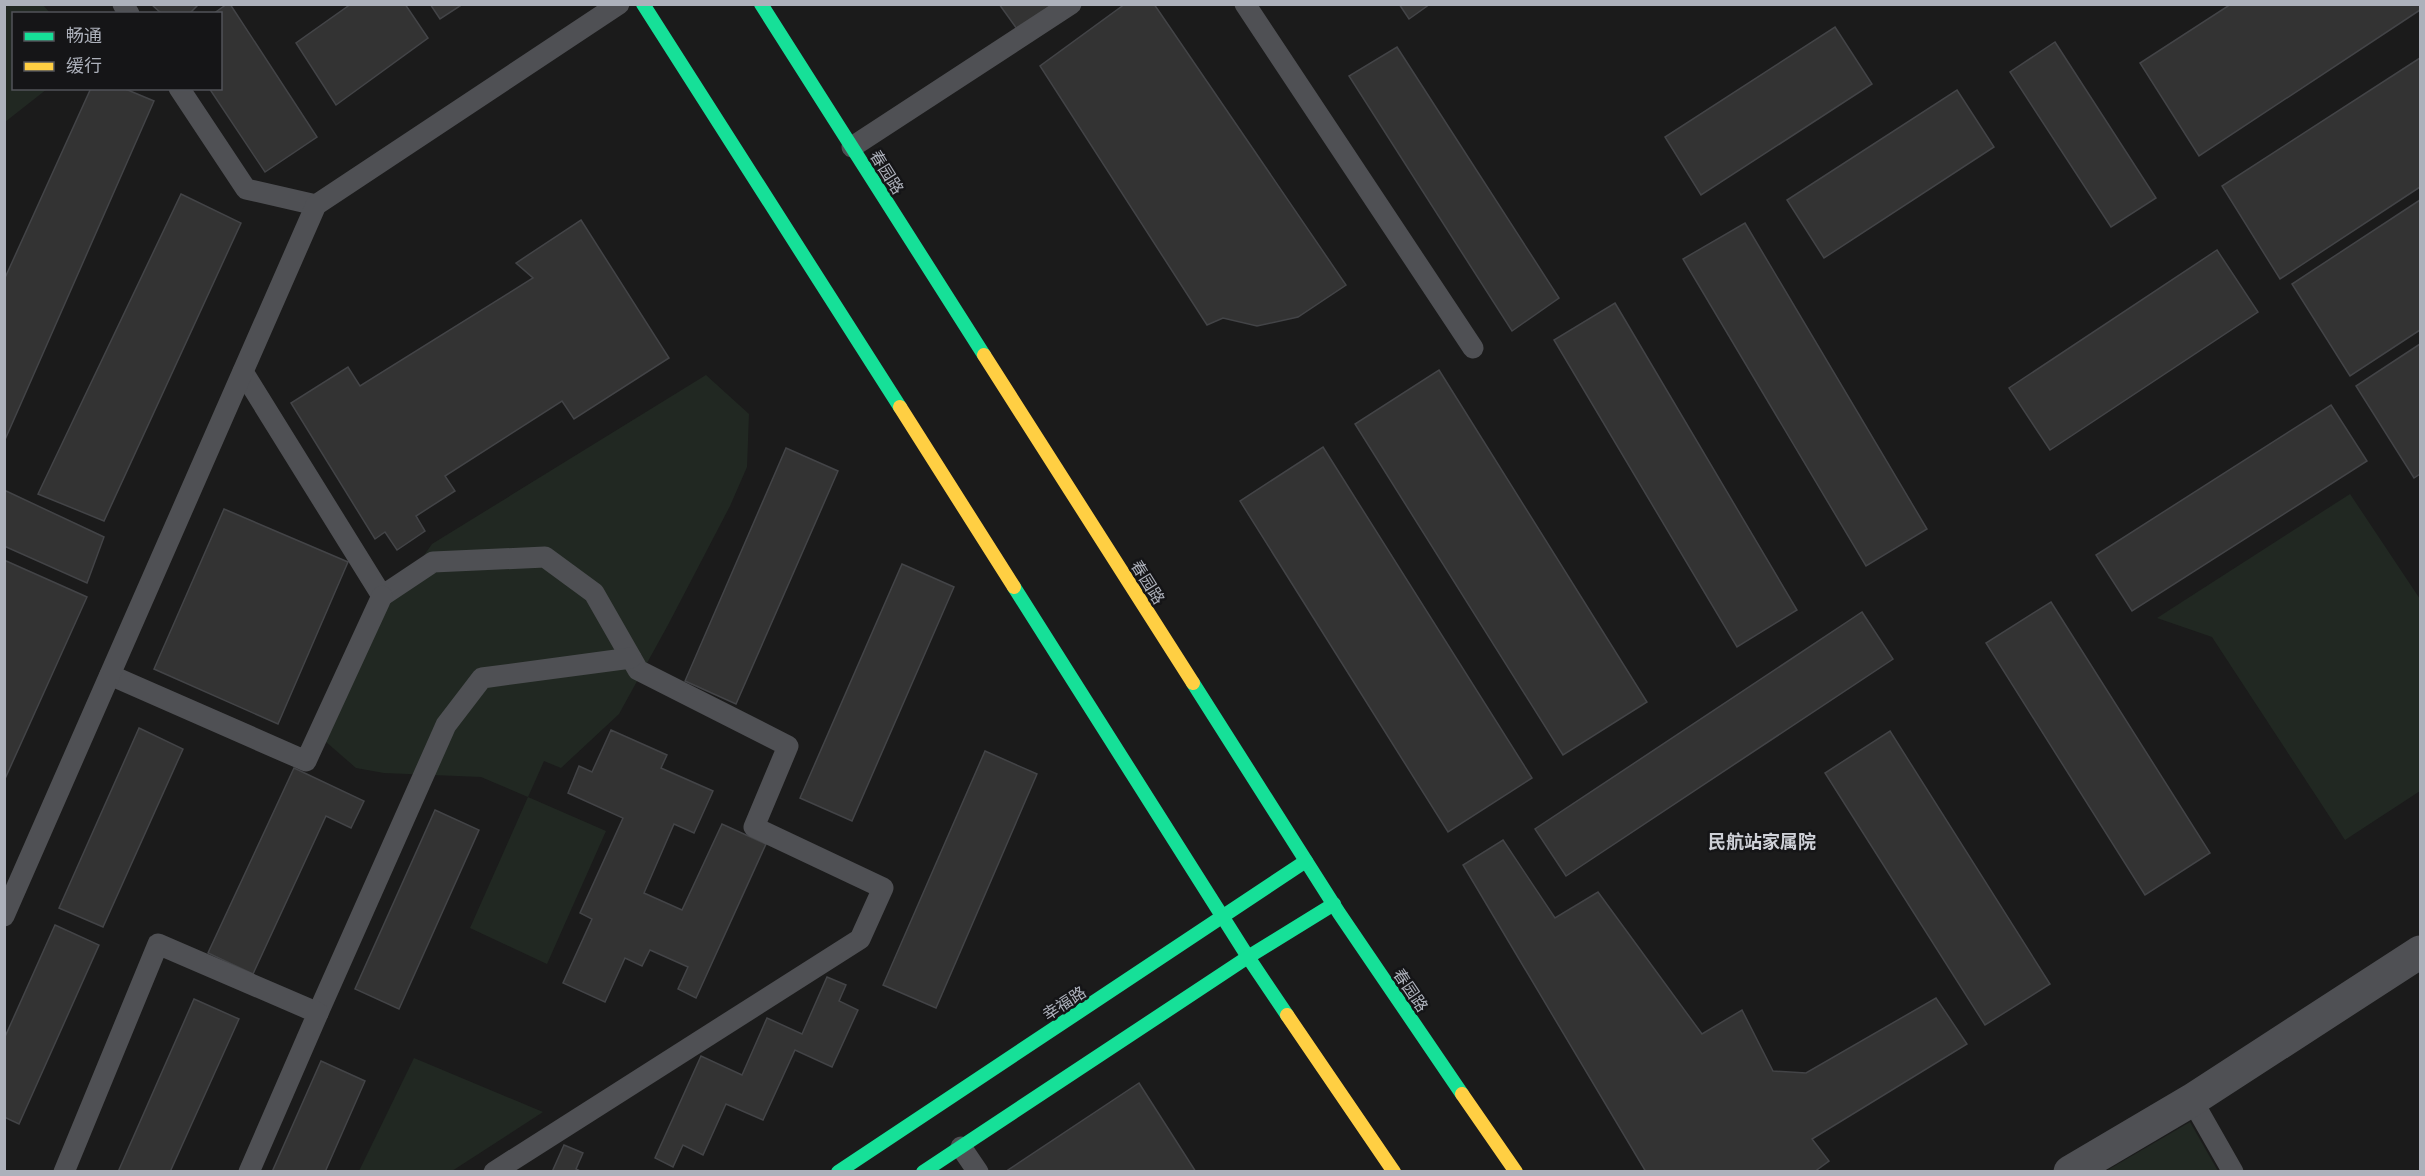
<svg xmlns="http://www.w3.org/2000/svg" width="2425" height="1176" viewBox="0 0 2425 1176" font-family="'PT Sans Narrow','Noto Sans SC',sans-serif">
<style>
.green{fill:#212822}
.building{fill:#333;stroke:#434447;stroke-width:1.5}
.lines{fill:none;stroke-linecap:round;stroke-linejoin:round}
.lane{stroke:#4f5054;stroke-width:21}
.street{stroke:#4f5054;stroke-width:33}
.fast{stroke:#16e098;stroke-width:14}
.slow{stroke:#ffcf43;stroke-width:14}
.labels{text-anchor:middle;stroke-width:5;stroke-linejoin:round;paint-order:stroke}
.street-label{font-size:16px;fill:#adb1bb;stroke:#151517}
.neighbourhood-label{font-size:18px;font-weight:bold;fill:#ced0d7;stroke:#151517}
</style>
<rect width="100%" height="100%" fill="#1b1b1b"/>
<!-- green -->
<g class="green">
<path d="M5,4L43,5L50,13L14,14V88L47,89L5,122Z"/>
<path d="M706,375L749,414L747,467L730,506L669,623L619,714L561,768L544,761L528,797L606,831L547,964L470,928L528,797L481,777L384,773L356,768L318,735L355,654L432,544Z"/>
<path d="M2350,494L2420,599V791L2345,840L2212,637L2157,618Z"/>
<path d="M414,1058L543,1112L452,1171H359Z"/>
<path d="M2190,1122L2218,1171H2106Z"/>
</g>
<!-- building -->
<g class="building">
<path d="M151,4H199L189,14H162Z"/>
<path d="M227,4H230L317,137L265,172L209,88H220V14H213Z"/>
<path d="M351,4H405L428,38L336,105L296,43Z"/>
<path d="M430,4H463L440,19Z"/>
<path d="M999,4H1053L1017,29Z"/>
<path d="M1125,4H1154L1346,285L1298,317L1257,326L1223,318L1207,325L1040,66Z"/>
<path d="M1399,4H1430L1409,19Z"/>
<path d="M2231,4H2420V10L2199,156L2140,63Z"/>
<path d="M1835,27L1872,84L1701,195L1665,137Z"/>
<path d="M2055,42L2156,198L2111,227L2010,72Z"/>
<path d="M1397,47L1559,298L1512,331L1349,76Z"/>
<path d="M2420,58V187L2280,279L2222,186Z"/>
<path d="M91,88H123L154,101L4,442V280Z"/>
<path d="M1957,90L1994,147L1824,258L1787,200Z"/>
<path d="M181,194L241,223L104,521L38,494Z"/>
<path d="M2420,200V330L2350,376L2292,284Z"/>
<path d="M581,220L669,358L574,419L562,401L445,476L455,491L416,516L425,531L397,550L385,532L375,539L291,403L348,367L360,386L533,278L516,263Z"/>
<path d="M1745,223L1927,529L1866,566L1683,259Z"/>
<path d="M2217,250L2258,312L2050,450L2009,388Z"/>
<path d="M1615,303L1797,610L1737,647L1554,340Z"/>
<path d="M2420,344V474L2414,478L2356,386Z"/>
<path d="M1439,370L1647,702L1563,755L1355,424Z"/>
<path d="M2331,405L2367,461L2132,611L2096,555Z"/>
<path d="M1323,447L1532,778L1448,832L1240,501Z"/>
<path d="M786,448L838,471L736,704L685,681Z"/>
<path d="M4,490L104,537L87,583L4,546Z"/>
<path d="M224,509L348,562L278,724L154,669Z"/>
<path d="M4,560L87,597L4,781Z"/>
<path d="M902,564L954,587L852,821L800,798Z"/>
<path d="M2051,602L2210,853L2145,895L1986,643Z"/>
<path d="M1862,612L1893,659L1566,876L1535,829Z"/>
<path d="M139,728L183,749L103,927L59,908Z"/>
<path d="M611,730L667,755L661,768L713,791L694,833L674,824L644,893L682,910L722,824L766,844L696,998L678,989L688,967L650,950L642,966L625,958L605,1002L563,983L592,919L580,913L623,818L568,793L579,766L592,772Z"/>
<path d="M1890,731L2050,984L1985,1025L1825,773Z"/>
<path d="M985,751L1037,774L936,1008L883,985Z"/>
<path d="M294,768L364,801L351,828L326,816L253,974L208,953Z"/>
<path d="M435,810L479,830L399,1009L355,989Z"/>
<path d="M1503,840L1555,918L1598,892L1702,1034L1742,1010L1773,1071L1806,1073L1936,998L1967,1044L1812,1139L1829,1161L1814,1172H1646L1463,865Z"/>
<path d="M55,925L99,945L19,1124L4,1117V1039Z"/>
<path d="M827,977L846,985L839,1001L858,1010L832,1067L795,1050L763,1120L726,1104L703,1155L683,1145L673,1167L655,1158L701,1056L742,1075L767,1018L802,1034Z"/>
<path d="M194,999L239,1019L170,1172H118Z"/>
<path d="M321,1061L365,1081L325,1172H272Z"/>
<path d="M1139,1083L1196,1172H1005Z"/>
<path d="M564,1145L583,1153L576,1169L582,1172H552Z"/>
</g>
<g class="lines">
<!-- lane -->
<g class="lane">
<path d="M123,4L129,14"/>
<path d="M1245,4L1473,348"/>
<path d="M179,88L246,189L316,205"/>
<path d="M852,147L1071,4"/>
<path d="M243,372L382,596L433,562L545,557L594,593L638,670L788,746L754,827L883,888L860,939L494,1172"/>
<path d="M110,675L306,761L382,596"/>
<path d="M4,916L316,205L619,4"/>
<path d="M318,1013L446,725L482,678L631,658"/>
<path d="M2192,1100L2233,1172"/>
<path d="M961,1147L978,1172"/>
<path d="M64,1172L158,944L318,1013L249,1172"/>
</g>
<!-- street -->
<path class="street" d="M2070,1172L2192,1100L2420,952"/>
<!-- fast -->
<g class="fast">
<path d="M643,4L900,407"/>
<path d="M761,4L984,355"/>
<path d="M1014,587L1248,957L1287,1015"/>
<path d="M1193,683L1339,913L1462,1094"/>
<path d="M838,1172L1306,861"/>
<path d="M923,1172L1248,957L1334,904"/>
</g>
<!-- slow -->
<g class="slow">
<path d="M984,355L1193,683"/>
<path d="M900,407L1014,587"/>
<path d="M1287,1015L1394,1172"/>
<path d="M1462,1094L1516,1172"/>
</g>
</g>
<g class="labels">
<!-- street labels -->
<g class="street-label">
<text transform="translate(887 172) rotate(58)" y="6">春园路</text>
<text transform="translate(1148 582) rotate(58)" y="6">春园路</text>
<text transform="translate(1411 990) rotate(56)" y="6">春园路</text>
<text transform="translate(1064 1003) rotate(-33)" y="6">幸福路</text>
</g>
<!-- neighbourhood labels -->
<g class="neighbourhood-label">
<text x="1762" y="848">民航站家属院</text>
</g>
</g>
<!-- border -->
<rect width="2425" height="1176" fill="none" stroke="#adb1bb" stroke-width="12"/>
<!-- legend -->
<rect x="12" y="12" width="210" height="78" fill="#151517" stroke="#525359" stroke-width="1.5"/>
<rect x="24" y="32" width="30" height="9" fill="#16e098" stroke="#525359" stroke-width="1.5"/>
<text x="66" y="42" font-size="18" fill="#adb1bb">畅通</text>
<rect x="24" y="62" width="30" height="9" fill="#ffcf43" stroke="#525359" stroke-width="1.5"/>
<text x="66" y="72" font-size="18" fill="#adb1bb">缓行</text>
</svg>
